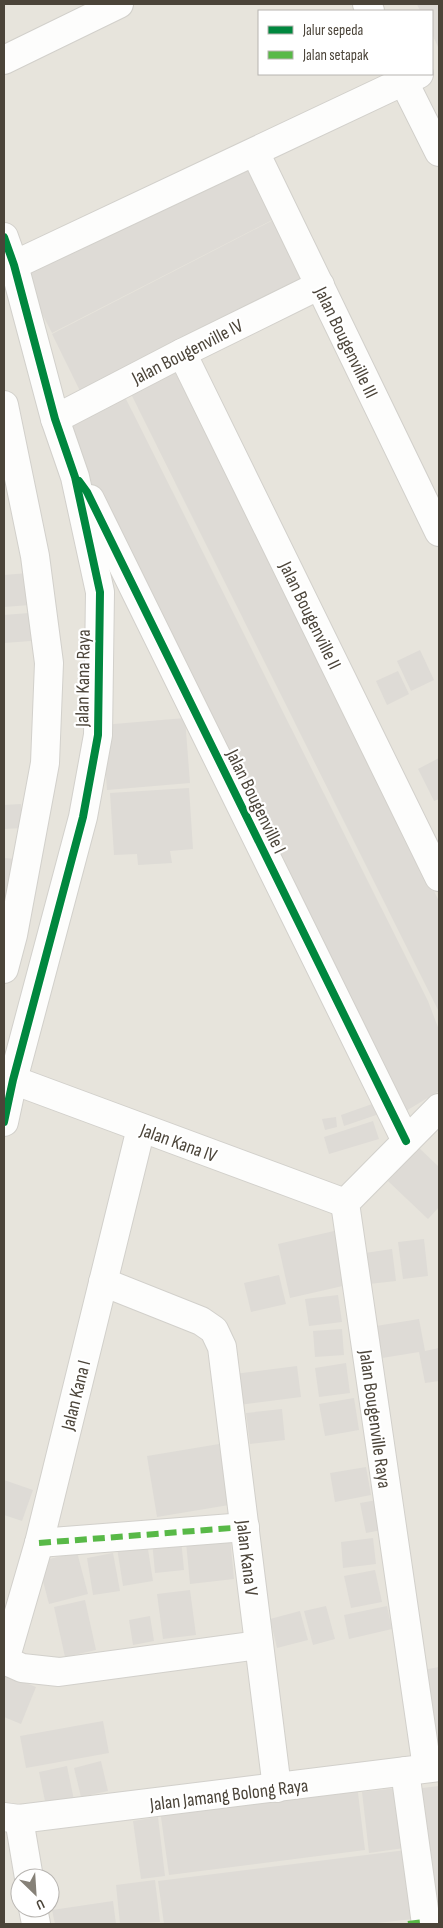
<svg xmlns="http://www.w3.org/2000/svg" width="443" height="1928" viewBox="0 0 443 1928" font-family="'Sofia Sans Condensed',sans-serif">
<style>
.residential{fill:#e7e4dc;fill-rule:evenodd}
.building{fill:#dedbd6}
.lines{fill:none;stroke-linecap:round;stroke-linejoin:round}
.minor-casing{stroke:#d2d0cb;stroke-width:30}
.minor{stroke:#fdfdfc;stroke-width:28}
.quiet{stroke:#58b947;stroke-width:6;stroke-dasharray:12 6;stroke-linecap:butt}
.cycleway-casing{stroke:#fff;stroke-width:11}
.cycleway{stroke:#00873e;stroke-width:8}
.labels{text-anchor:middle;stroke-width:4.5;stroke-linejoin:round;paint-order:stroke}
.street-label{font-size:19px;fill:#4b4439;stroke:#fff}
</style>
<rect width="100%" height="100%" fill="#f4f2ee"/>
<!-- residential -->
<path class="residential" d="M4,4H439V1924H4ZM259,11H432V74H259ZM20,1878H50V1908H20Z"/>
<!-- building -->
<g class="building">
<path d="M417,4H439V49L432,34V11H420Z"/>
<path d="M249,156L280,216L52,333L21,273Z"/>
<path d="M279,217L310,278L82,395L52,334Z"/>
<path d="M173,368L439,901V1012L129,390Z"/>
<path d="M122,391L428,1001L439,1030V1091L406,1111L59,422Z"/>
<path d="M28,573L30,605L4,607V575Z"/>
<path d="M29,613L31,641L4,643V615Z"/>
<path d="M420,650L434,680L411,691L397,661Z"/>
<path d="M398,671L409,694L387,705L376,681Z"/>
<path d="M185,718L190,783L107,790L102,725Z"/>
<path d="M439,758V799L434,801L418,769Z"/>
<path d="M189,788L193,849L170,851L172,863L138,865L137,854L114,855L110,793Z"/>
<path d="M21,804L22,828L4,829V805Z"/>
<path d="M4,858L16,859L11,900L4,899Z"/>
<path d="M375,1103L379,1114L344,1126L341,1115Z"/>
<path d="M336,1117L337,1127L325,1130L322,1119Z"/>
<path d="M373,1121L379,1139L329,1154L324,1137Z"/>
<path d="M419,1148L439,1167V1207L428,1219L388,1181Z"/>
<path d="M334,1231L347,1285L290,1298L278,1244Z"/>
<path d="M424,1239L428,1276L403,1279L398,1242Z"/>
<path d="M392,1249L396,1281L369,1284L365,1253Z"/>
<path d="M279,1275L286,1304L251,1312L244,1283Z"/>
<path d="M338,1295L342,1322L309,1326L305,1299Z"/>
<path d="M419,1319L425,1351L439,1348V1381L425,1383L419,1352L382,1358L376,1326Z"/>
<path d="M342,1329L344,1355L315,1357L313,1331Z"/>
<path d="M346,1363L350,1393L319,1397L315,1368Z"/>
<path d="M297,1366L301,1397L239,1405L234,1374Z"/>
<path d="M354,1398L359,1430L325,1436L319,1404Z"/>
<path d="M282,1409L285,1440L250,1444L246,1413Z"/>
<path d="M219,1444L229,1505L157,1517L147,1456Z"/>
<path d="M366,1467L371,1495L335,1502L330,1473Z"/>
<path d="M4,1480L33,1490L22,1521L4,1515Z"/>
<path d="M377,1500L382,1530L366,1533L360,1503Z"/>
<path d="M230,1537L234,1579L190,1584L186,1542Z"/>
<path d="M373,1538L376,1564L343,1568L341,1542Z"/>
<path d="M181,1539L184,1570L155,1573L152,1541Z"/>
<path d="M147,1543L153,1581L123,1586L117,1548Z"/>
<path d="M77,1552L88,1594L49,1604L38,1562Z"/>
<path d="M113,1553L120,1591L93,1595L87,1558Z"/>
<path d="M375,1570L382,1602L351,1608L344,1576Z"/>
<path d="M190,1590L196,1635L163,1639L157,1594Z"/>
<path d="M85,1600L96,1650L65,1657L54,1607Z"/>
<path d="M326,1606L335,1639L313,1645L304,1611Z"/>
<path d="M387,1606L392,1629L349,1639L344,1615Z"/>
<path d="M300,1611L308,1640L277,1648L270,1619Z"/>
<path d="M150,1616L154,1641L133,1645L129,1620Z"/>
<path d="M439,1667V1747L432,1748L418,1671Z"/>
<path d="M4,1674L36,1687L21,1724L4,1717Z"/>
<path d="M103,1721L109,1753L26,1768L20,1736Z"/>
<path d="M101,1761L108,1791L81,1797L74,1768Z"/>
<path d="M67,1766L74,1800L46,1806L39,1772Z"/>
<path d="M357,1785L365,1850L169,1875L160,1810Z"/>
<path d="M439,1786V1924L414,1789Z"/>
<path d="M397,1788L404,1848L369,1853L362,1792Z"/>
<path d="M158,1817L165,1876L141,1879L133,1821Z"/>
<path d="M406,1850L414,1919L367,1924H164L158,1881Z"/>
<path d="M155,1880L160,1922L120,1924L116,1885Z"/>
<path d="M113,1901L116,1924H55L52,1910Z"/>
</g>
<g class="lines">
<defs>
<g id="minor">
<path d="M367,4L370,11"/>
<path d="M4,60L119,4"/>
<path d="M400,74L439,152"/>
<path d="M255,152L439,532"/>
<path d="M4,237L14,265L55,419L75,477L100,592L98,735L83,817L13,1080L4,1122"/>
<path d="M14,265L419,74"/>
<path d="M182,353L439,877"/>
<path d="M4,405L35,556L49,663L45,763L13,935L4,969"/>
<path d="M55,419L182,353L320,285"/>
<path d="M90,499L406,1141"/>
<path d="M13,1080L345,1203"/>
<path d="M103,1282L201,1321L214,1330L222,1347L277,1788"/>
<path d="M39,1543L245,1527"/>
<path d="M4,1660L22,1668L59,1672L259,1645"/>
<path d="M5,1660L39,1543L141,1128"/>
<path d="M427,1768L345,1203L439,1108"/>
<path d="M405,1771L426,1924"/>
<path d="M4,1817L19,1819L439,1767"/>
<path d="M19,1819L29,1878"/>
<path d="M33,1908L36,1924"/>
</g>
</defs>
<!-- minor casing -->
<use href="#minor" class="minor-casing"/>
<!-- minor -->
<use href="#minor" class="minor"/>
<!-- quiet -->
<g class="quiet">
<path d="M39,1543L245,1527"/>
<path d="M408,1924L425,1922"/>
</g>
<defs>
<g id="cycleway">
<path d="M4,237L14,265L55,419L75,477L100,592L98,735L83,817L13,1080L4,1122"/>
<path d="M79,481L87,492L406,1141"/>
</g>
</defs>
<!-- cycleway casing -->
<use href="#cycleway" class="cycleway-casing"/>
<!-- cycleway -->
<use href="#cycleway" class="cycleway"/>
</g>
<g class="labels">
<!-- street labels -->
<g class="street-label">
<text transform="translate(347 342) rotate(64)" y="7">Jalan Bougenville III</text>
<text transform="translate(187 351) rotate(-27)" y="7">Jalan Bougenville IV</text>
<text transform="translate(311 615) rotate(64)" y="7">Jalan Bougenville II</text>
<text transform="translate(82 678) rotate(-89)" y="7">Jalan Kana Raya</text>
<text transform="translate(257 801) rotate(64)" y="7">Jalan Bougenville I</text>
<text transform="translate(179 1142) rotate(20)" y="7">Jalan Kana IV</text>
<text transform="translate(75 1395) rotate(-76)" y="7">Jalan Kana I</text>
<text transform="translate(376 1419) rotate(82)" y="7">Jalan Bougenville Raya</text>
<text transform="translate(248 1558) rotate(83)" y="7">Jalan Kana V</text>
<text transform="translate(229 1794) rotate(-7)" y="7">Jalan Jamang Bolong Raya</text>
</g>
</g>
<!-- border -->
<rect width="443" height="1928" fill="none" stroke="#4b4439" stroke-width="10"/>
<!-- legend -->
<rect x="258" y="10" width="175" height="65" fill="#ffffff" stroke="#b7b4b0"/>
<rect x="268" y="26" width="25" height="8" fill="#00873e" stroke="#b7b4b0"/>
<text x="303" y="35" font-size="15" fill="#4b4439">Jalur sepeda</text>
<rect x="268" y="51" width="25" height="8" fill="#58b947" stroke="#b7b4b0"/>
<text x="303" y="60" font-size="15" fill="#4b4439">Jalan setapak</text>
<!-- north arrow -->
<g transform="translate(35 1893) rotate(155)"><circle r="24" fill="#ffffff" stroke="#b7b4b0"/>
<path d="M0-4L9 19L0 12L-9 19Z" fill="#868178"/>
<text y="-8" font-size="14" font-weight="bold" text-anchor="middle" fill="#4b4439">U</text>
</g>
</svg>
